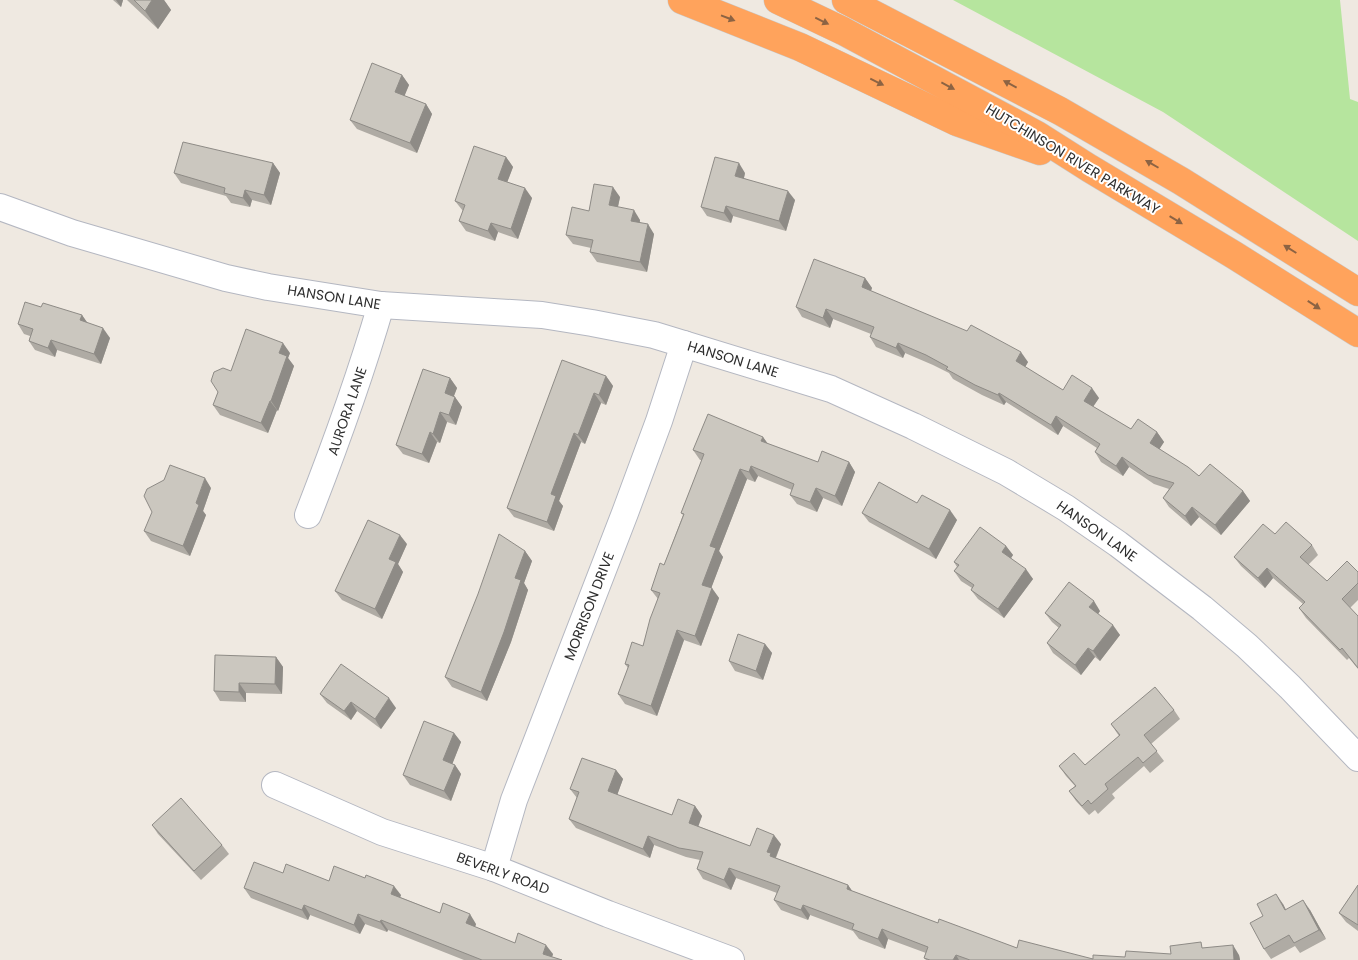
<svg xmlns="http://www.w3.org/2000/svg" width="1358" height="960" viewBox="0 0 1358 960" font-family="Poppins,sans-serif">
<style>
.green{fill:#b6e59e}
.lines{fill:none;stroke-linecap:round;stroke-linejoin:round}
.minor-casing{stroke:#b4b7c1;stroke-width:28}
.motorway-casing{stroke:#c9c9c9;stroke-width:29}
.minor{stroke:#fff;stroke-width:26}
.motorway{stroke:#ffa35c;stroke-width:28}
.wall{fill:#afaba4}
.shaded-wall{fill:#8e8b86}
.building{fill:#cbc7bf;stroke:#8e8b86}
.oneway{fill:#8c6343}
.labels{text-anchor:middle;stroke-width:4;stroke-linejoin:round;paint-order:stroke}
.street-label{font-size:14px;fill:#2e2e2e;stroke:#fff}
</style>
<rect width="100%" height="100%" fill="#efe9e1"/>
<!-- green -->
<path class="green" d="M953,0H1340L1350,99L1358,102V241L1163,112Z"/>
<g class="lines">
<defs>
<g id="minor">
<path d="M0,207L72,233L226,278L268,287L381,305L542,315L592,323L654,335L831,389L913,426L1006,472L1066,508L1118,544L1202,608L1247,646L1290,687L1358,758"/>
<path d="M308,515C335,446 360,377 381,305"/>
<path d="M275,785L382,832L494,868L608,914L731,960"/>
<path d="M494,868L514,800L625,513L659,421L684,344"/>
</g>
<g id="motorway">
<path d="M682,0L800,47L957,122L1040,151"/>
<path d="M778,0L843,31L1037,135L1089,168L1234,255L1358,333"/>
<path d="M846,0L1060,111L1181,181L1358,292"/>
</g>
</defs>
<!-- minor casing -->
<use href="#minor" class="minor-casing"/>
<!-- motorway casing -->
<use href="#motorway" class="motorway-casing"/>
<!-- minor -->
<use href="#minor" class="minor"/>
<!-- motorway -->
<use href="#motorway" class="motorway"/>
</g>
<!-- wall -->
<g class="wall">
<path d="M113,0H123L121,7Z"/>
<path d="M127,0H164L171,10L158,29Z"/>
<path d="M402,75L409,85L404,96L426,104L432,114L417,153L357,129L350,120Z"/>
<path d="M506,157L513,167L507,182L532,198L518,239L498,232L495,241L466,231L459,221L463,211L455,201Z"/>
<path d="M273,163L280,173L271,205L252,200L250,207L231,203L226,196L181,183L174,173Z"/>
<path d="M745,173L744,178L795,200L786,231L733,216L731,223L707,216L701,207Z"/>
<path d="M620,197L618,207L640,220V222L654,234L647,272L597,262L590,252L591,248L573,244L566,235L589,211Z"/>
<path d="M865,278L872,288L871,291L1028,362L1025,367L1063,390L1099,398L1093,407L1131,429L1157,432L1164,442L1159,449L1199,476L1243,491L1250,501L1221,535L1199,517L1191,526L1169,507L1163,498L1169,489L1154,484L1129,467L1123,476L1101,462L1095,452L1097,448L1063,426L1058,435L1006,402L1004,405L982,395L953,379L949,373L933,365L905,353L903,358L876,347L870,337L871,334L833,319L830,328L802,317L796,307Z"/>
<path d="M41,307L82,315L87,323L110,338L101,364L57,350L55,357L35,350L29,341L30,336L24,334L18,324Z"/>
<path d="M290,353L288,358L294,366L278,411L277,410L268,433L220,415L213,405L218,392L231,371Z"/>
<path d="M606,376L613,386L606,405L601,403L585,444L581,442L559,501L563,506L554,531L514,517L507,508Z"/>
<path d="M450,378L457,388L454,396L462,407L456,425L447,422L440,443L437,442L429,463L403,454L396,445Z"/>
<path d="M763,437L768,444L818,462H849L855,472L842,506L823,498L817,512L797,504L790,495L792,490L758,476L755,482L747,479L719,551L723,557L711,588L719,598L701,646L684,640L657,716L625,704L618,694L628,668L625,664L643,646L658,599L651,590L664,565L683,515L681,513L702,460H700L693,450Z"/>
<path d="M211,488L203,511L206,515L190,556L151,541L144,531Z"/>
<path d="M917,503L957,520L936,559L869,522L862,513Z"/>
<path d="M1275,534L1312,545L1318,555L1308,565L1327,581L1358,572V600L1350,608L1358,616V669L1349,658L1347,660L1306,618L1299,608L1303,604L1273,578L1265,588L1241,566L1234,557Z"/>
<path d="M407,544L398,564L403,572L382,619L342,600L335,591Z"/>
<path d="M1006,546L1013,555L1011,558L1033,579L1004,618L978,599L971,590L972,588L961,581L954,571L957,567L954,562Z"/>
<path d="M525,551L532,561L524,583L528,590L511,642L487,701L452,687L445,677Z"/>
<path d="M1100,611L1098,614L1120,635L1100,661L1095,657L1081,675L1053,653L1047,643L1059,628L1052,622L1045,613Z"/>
<path d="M765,644L772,653L763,680L735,671L729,661Z"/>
<path d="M276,657L283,667L282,694L246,693V702L220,701L214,691Z"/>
<path d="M320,694L396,708L381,729L357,711L351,720L327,703Z"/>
<path d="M1174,710L1180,719L1151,744L1164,761L1150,773L1144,766L1112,794L1115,798L1098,814L1095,810L1089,815L1076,801L1069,791L1075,786L1066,776L1059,766L1085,765L1119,736L1111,724Z"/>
<path d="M454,733L461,742L452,764L455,765L461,774L451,801L410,785L403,775Z"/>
<path d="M616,770L623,779L617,795L672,815L695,806L702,816L698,826L750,846L781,844L776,858L848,885L852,891L938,923L1017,948L1093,959L1171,954L1205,948L1239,955L1240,960H926L924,958L926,953L888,939L885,949L859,939L853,931L810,915L808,920L781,910L774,900L777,893L736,878L731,890L703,879L697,869L700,860L686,857L654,845L650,858L576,828L569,819L577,798L570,789Z"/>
<path d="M152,825L222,845L229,854L201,880L158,834Z"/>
<path d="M283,873L329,881L401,895L400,897L440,913L476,924L475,927L515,943L553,954L552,957L562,960H464L388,930L387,932L365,924L360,934L310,915L308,920L251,898L244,888Z"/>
<path d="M1358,885V931L1346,922L1339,913Z"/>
<path d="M1283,904L1286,910H1310L1326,939L1300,953L1295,946L1271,959L1264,949L1263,916Z"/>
</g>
<!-- shaded-wall -->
<g class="shaded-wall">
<path d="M116,0H123L121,7Z"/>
<path d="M152,0H164L171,10L158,29L145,11Z"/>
<path d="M402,75L409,85L402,102L395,92Z"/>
<path d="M426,104L432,114L417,153L410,143Z"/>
<path d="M506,157L513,167L505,188L498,179Z"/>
<path d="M273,163L280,173L271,205L264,195Z"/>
<path d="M739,163L745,173L742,186L735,176Z"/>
<path d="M613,187L620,197L616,215L609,205Z"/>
<path d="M525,188L532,198L518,239L511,229Z"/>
<path d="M245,190L252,200L250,207L243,198Z"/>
<path d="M788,191L795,200L786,231L779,221Z"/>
<path d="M726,206L733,216L731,223L724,213Z"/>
<path d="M634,210L640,220L638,230L631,221Z"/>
<path d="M491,223L498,232L495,241L488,231Z"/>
<path d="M648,224L654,234L647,272L640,262Z"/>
<path d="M865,278L872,288L868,297L862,287Z"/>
<path d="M826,309L833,319L830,328L823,318Z"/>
<path d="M82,315L89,325L80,320Z"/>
<path d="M103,328L110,338L101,364L94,354Z"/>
<path d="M51,340L57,350L55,357L48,348Z"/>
<path d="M283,343L290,353L288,358L294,366L278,411L271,401L279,353Z"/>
<path d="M898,343L905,353L903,358L896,348Z"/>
<path d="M1021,352L1028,362L1023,371L1016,361Z"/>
<path d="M606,376L613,386L606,405L599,395Z"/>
<path d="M450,378L457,388L451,403L445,393Z"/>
<path d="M1092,388L1099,398L1090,411L1084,401Z"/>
<path d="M594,393L601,403L585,444L578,435Z"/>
<path d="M999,393L1006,402L1004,405L998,395Z"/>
<path d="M455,397L462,407L456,425L449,415Z"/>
<path d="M270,401L277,410L268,433L261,423Z"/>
<path d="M440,412L447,422L440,443L433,434Z"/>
<path d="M1056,416L1063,426L1058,435L1051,425Z"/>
<path d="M430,432L437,442L429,463L422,454Z"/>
<path d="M1157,432L1164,442L1157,453L1150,443Z"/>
<path d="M574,433L581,442L559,501L563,506L554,531L547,522L551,494Z"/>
<path d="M763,437L770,447L761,441Z"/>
<path d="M1122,457L1129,467L1123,476L1116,466Z"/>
<path d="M849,462L855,472L842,506L835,496Z"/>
<path d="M751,466L758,476L755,482L749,472Z"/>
<path d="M740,469L747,479L719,551L723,557L709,594L702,585L710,546Z"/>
<path d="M205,478L211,488L203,511L206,515L190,556L183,546L196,503Z"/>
<path d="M816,488L823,498L817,512L810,502Z"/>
<path d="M1243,491L1250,501L1221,535L1215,525Z"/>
<path d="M1192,507L1199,517L1191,526L1185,516Z"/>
<path d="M950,510L957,520L936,559L929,549Z"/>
<path d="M400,535L407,544L398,564L403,572L382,619L375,609L389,559Z"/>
<path d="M1006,546L1013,555L1009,561L1002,552Z"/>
<path d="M525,551L532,561L524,583L528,590L511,642L487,701L481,692L515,578Z"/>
<path d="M1267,568L1273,578L1265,588L1258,578Z"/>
<path d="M1026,569L1033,579L1004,618L998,609Z"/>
<path d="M712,588L719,598L701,646L695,636Z"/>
<path d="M1094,601L1100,611L1096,617L1089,607Z"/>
<path d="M1113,625L1120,635L1100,661L1093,651Z"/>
<path d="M677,630L684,640L657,716L651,706Z"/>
<path d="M765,644L772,653L763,680L756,671Z"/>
<path d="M1088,648L1095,657L1081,675L1075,665Z"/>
<path d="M276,657L283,667L282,694L275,684Z"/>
<path d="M239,683L246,693V702L239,692Z"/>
<path d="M389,698L396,708L381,729L375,719Z"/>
<path d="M351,702L357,711L351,720L344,711Z"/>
<path d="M454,733L461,742L450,770L443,760Z"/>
<path d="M455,765L461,774L451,801L444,791Z"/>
<path d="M616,770L623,779L615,801L608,791Z"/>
<path d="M695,806L702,816L696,833L689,823Z"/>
<path d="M774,835L781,844L775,859L778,863L767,852Z"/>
<path d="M648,836L654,845L650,858L643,849Z"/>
<path d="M729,868L736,878L731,890L724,880Z"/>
<path d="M848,885L855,895L847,889Z"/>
<path d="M394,886L401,895L398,903L391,894Z"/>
<path d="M1276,894L1283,904L1291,920L1285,910Z"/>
<path d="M1303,900L1310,910L1326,939L1319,930Z"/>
<path d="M304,905L310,915L308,920L302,910Z"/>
<path d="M803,905L810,915L808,920L801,910Z"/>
<path d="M358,914L365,924L360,934L354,925Z"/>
<path d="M470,914L476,924L473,933L466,923Z"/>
<path d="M381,920L388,930L387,932L380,922Z"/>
<path d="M882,929L888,939L885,949L878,939Z"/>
<path d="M546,945L553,954L551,960L543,954Z"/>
<path d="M1233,945L1239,955L1240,960H1234Z"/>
<path d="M956,955L959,960H953Z"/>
</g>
<!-- building -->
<g class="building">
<path d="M134,0H152L145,11Z"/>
<path d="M372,63L402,75L395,92L426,104L410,143L350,120Z"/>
<path d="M183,142L273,163L264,195L245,190L243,198L224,193L225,188L174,173Z"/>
<path d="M474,146L506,157L498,179L525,188L511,229L491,223L488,231L459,221L465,205L455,201Z"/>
<path d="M715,157L739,163L735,176L788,191L779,221L726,206L724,213L701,207Z"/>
<path d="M594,184L613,187L609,205L634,210L631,221L648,224L640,262L590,252L593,240L566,235L572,207L589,211Z"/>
<path d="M814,259L865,278L862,287L967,331L971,325L1021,352L1016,361L1063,390L1072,375L1092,388L1084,401L1131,429L1138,419L1157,432L1150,443L1188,467L1199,476L1210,464L1243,491L1215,525L1192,507L1185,516L1163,498L1174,483L1148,475L1122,457L1116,466L1095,452L1100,444L1056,416L1051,425L999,393L998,395L975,385L946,369L948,367L926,355L898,343L896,348L870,337L874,327L826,309L823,318L796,307Z"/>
<path d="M25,302L41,307L43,303L82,315L80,320L103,328L94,354L51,340L48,348L29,341L33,329L18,324Z"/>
<path d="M246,329L283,343L279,353L287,356L271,401H270L261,423L213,405L218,392L211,381L214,372L223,368L231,371Z"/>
<path d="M562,360L606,376L599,395L594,393L578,435L574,433L551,494L556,496L547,522L507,508Z"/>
<path d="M423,369L450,378L445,393L455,397L449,415L440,412L433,434L430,432L422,454L396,445Z"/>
<path d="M708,414L763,437L761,441L818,462L822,451L849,462L835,496L816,488L810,502L790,495L794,484L751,466L749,472L740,469L710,546L716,548L702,585L712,588L695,636L677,630L651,706L618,694L629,665L625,664L632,642L643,646L650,619L660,593L651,590L660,563L664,565L684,514L681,513L704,454L693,450Z"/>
<path d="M170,465L205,478L196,503L199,505L183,546L144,531L152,512L144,496L147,489L164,480Z"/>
<path d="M879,482L917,503L922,495L950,510L929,549L862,513Z"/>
<path d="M368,520L400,535L389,559L396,562L375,609L335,591Z"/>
<path d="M1286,522L1312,545L1300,557L1327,581L1347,561L1358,572V583L1342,599L1358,616V668L1342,648L1340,650L1299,608L1305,602L1267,568L1258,578L1234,557L1263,524L1275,534Z"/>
<path d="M980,527L1006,546L1002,552L1026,569L998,609L971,590L974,585L954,571L959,565L954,562Z"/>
<path d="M499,534L525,551L515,578L521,580L504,632L481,692L445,677L478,594Z"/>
<path d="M1069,582L1094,601L1089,607L1113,625L1093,651L1088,648L1075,665L1047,643L1061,625L1045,613Z"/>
<path d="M738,634L765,644L756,671L729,661Z"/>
<path d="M215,655L276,657L275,684L239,683V692L214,691Z"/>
<path d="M341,664L389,698L375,719L351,702L344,711L320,694Z"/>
<path d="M1155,687L1174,710L1144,735L1157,751L1143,763L1138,757L1105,784L1108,789L1091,804L1088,800L1082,806L1069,791L1076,786L1059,766L1074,753L1085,765L1120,735L1111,724Z"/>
<path d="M424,721L454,733L443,760L455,765L444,791L403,775Z"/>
<path d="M582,758L616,770L608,791L672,815L678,799L695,806L689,823L750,846L757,828L774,835L767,852L771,853L770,856L848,885L847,889L938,923L939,919L1017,948L1019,940L1093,959V955L1125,957L1126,951L1171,954L1170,946L1201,942L1202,948L1233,945L1234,960H970L956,955L953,960H930L924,958L928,947L902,937L882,929L878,939L852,929L854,924L803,905L801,910L774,900L780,886L729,868L724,880L697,869L703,852L679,848L648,836L643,849L569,819L579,792L570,789Z"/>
<path d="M181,798L222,845L194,871L152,825Z"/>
<path d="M254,862L283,873L286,864L329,881L334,866L365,878L366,875L394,886L391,894L440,913L443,903L470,914L466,923L515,943L518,933L546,945L543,954L562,960H482L381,920L380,922L358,914L354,925L304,905L302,910L244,888Z"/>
<path d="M1358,885V925L1339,913Z"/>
<path d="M1276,894L1285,910L1303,900L1319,930L1294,943L1289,935L1264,949L1250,923L1263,916L1257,904Z"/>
</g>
<!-- one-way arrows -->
<defs><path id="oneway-solid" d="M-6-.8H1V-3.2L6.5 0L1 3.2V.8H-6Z" transform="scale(1.25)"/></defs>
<g class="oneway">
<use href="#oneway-solid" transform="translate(728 18) rotate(21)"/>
<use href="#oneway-solid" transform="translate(822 21) rotate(26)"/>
<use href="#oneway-solid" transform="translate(877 82) rotate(26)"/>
<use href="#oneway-solid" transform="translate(1010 84) rotate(-152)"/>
<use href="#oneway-solid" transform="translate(948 86) rotate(28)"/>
<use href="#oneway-solid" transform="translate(1152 164) rotate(-150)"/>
<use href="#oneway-solid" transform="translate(1176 220) rotate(31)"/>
<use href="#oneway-solid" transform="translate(1290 249) rotate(-148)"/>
<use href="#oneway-solid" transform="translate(1314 305) rotate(33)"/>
</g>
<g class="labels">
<!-- street labels -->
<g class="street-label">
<text transform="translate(1073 159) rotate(31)" y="5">HUTCHINSON RIVER PARKWAY</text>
<text transform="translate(334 297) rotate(9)" y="5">HANSON LANE</text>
<text transform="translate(733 359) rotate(17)" y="5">HANSON LANE</text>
<text transform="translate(347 411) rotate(-71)" y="5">AURORA LANE</text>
<text transform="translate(1097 531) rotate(35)" y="5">HANSON LANE</text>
<text transform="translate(589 606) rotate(-69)" y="5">MORRISON DRIVE</text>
<text transform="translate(503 873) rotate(20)" y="5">BEVERLY ROAD</text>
</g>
</g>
</svg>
